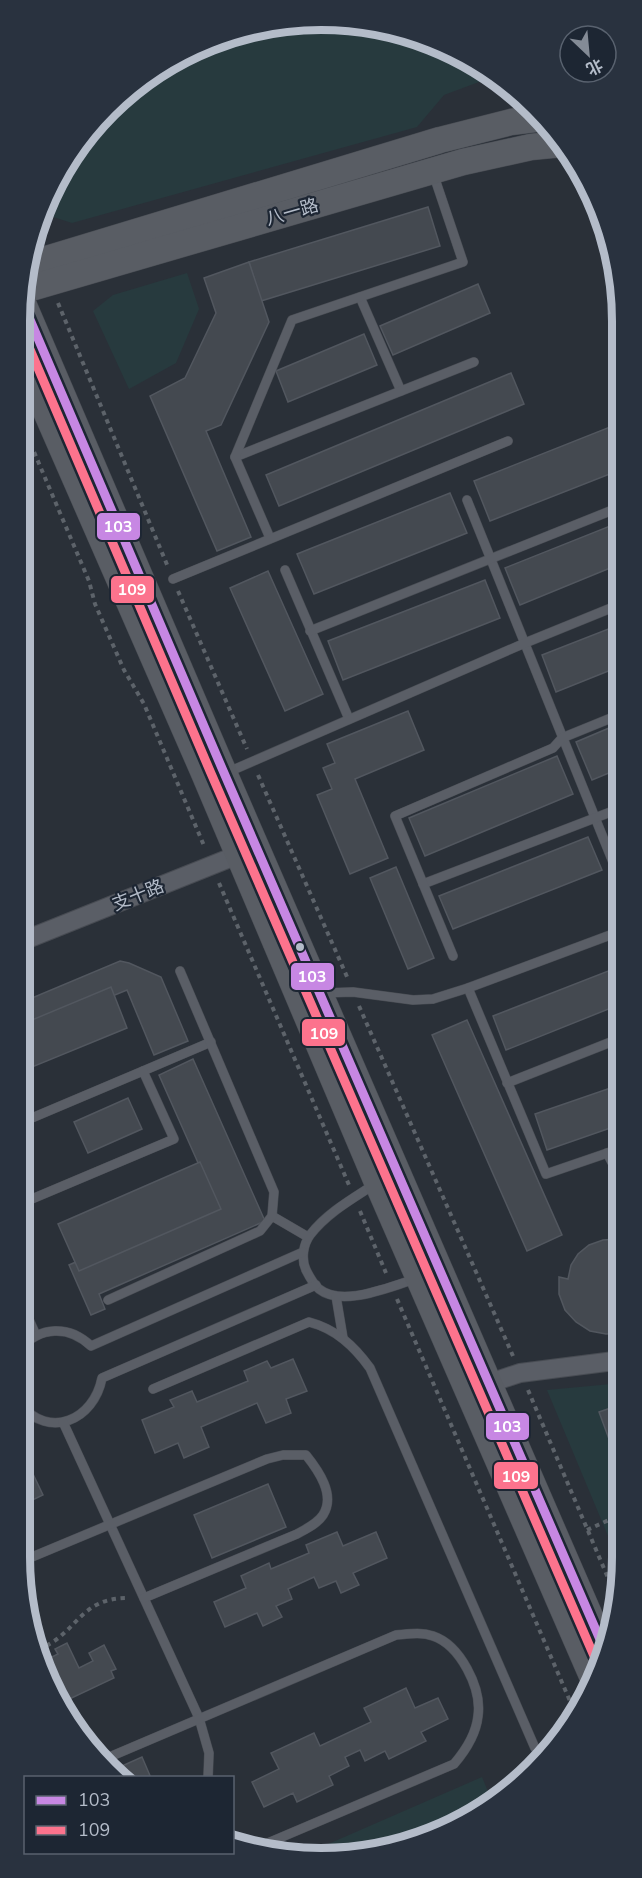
<svg xmlns="http://www.w3.org/2000/svg" width="642" height="1878" viewBox="0 0 642 1878" font-family="'Nunito Sans','Noto Sans SC',sans-serif">
<style>
.green{fill:#273a3e}
.building{fill:#444950;stroke:#52575f;stroke-width:1.5}
.lines{fill:none;stroke-linecap:round;stroke-linejoin:round}
.service-casing{stroke:#484c53;stroke-width:10}
.minor-casing{stroke:#484c53;stroke-width:20}
.secondary-casing{stroke:#484c53;stroke-width:27}
.path{stroke:#5d636a;stroke-width:4;stroke-dasharray:4.5 4.5;stroke-linecap:butt}
.service{stroke:#5a5e66;stroke-width:9}
.minor{stroke:#5a5e66;stroke-width:18}
.secondary{stroke:#595d64;stroke-width:26}
.bus-1-casing{stroke:#1d2633;stroke-width:14}
.bus-2-casing{stroke:#1d2633;stroke-width:14}
.bus-1{stroke:#c787e3;stroke-width:9}
.bus-2{stroke:#fc738d;stroke-width:9}
.bus-dot{fill:#b4bcc9;stroke:#1d2633;stroke-width:2}
.labels{text-anchor:middle;stroke-width:4.5;stroke-linejoin:round;paint-order:stroke}
.street-label{font-size:18px;fill:#b4bcc9;stroke:#1d2633}
.rim{fill:none;stroke:#b4bcc9;stroke-width:8}
.line-badge{stroke:#1d2633;stroke-width:2}
.badge-label{font-size:16px;text-anchor:middle;font-weight:bold;fill:#fff}
</style>
<rect width="100%" height="100%" fill="#2a3038"/>
<!-- green -->
<g class="green">
<path d="M281,22L399,30L472,60L495,79L479,82L444,95L417,127L72,223L47,215L45,212L82,138L170,60Z"/>
<path d="M187,273L199,309L176,363L129,389L93,311L113,295Z"/>
<path d="M622,1383V1557L621,1567L547,1390Z"/>
<path d="M482,1777L493,1804L489,1807L399,1848L303,1855Z"/>
</g>
<!-- building -->
<g class="building">
<path d="M428,207L440,246L261,301L249,262Z"/>
<path d="M249,262L269,322L221,425L206,431L251,537L217,551L150,396L185,378L216,313L204,278Z"/>
<path d="M478,284L490,313L393,355L380,326Z"/>
<path d="M364,334L377,365L288,402L276,371Z"/>
<path d="M511,373L524,404L279,506L266,475Z"/>
<path d="M620,423V470L490,521L474,481Z"/>
<path d="M450,493L467,533L314,594L297,554Z"/>
<path d="M620,522V564L520,605L505,568Z"/>
<path d="M268,571L323,694L285,711L230,588Z"/>
<path d="M485,580L500,618L343,680L328,641Z"/>
<path d="M621,624V666L556,692L542,655Z"/>
<path d="M408,711L424,750L355,779L388,858L350,874L317,795L332,789L323,768L335,763L327,744Z"/>
<path d="M621,723V768L592,780L576,742Z"/>
<path d="M557,756L573,794L425,856L409,818Z"/>
<path d="M621,827V854L612,831Z"/>
<path d="M588,837L602,870L453,929L439,896Z"/>
<path d="M396,867L434,958L408,969L370,878Z"/>
<path d="M120,961L129,963L161,977L188,1041L154,1055L127,990L20,1034V1003Z"/>
<path d="M621,966V1004L506,1050L493,1016Z"/>
<path d="M111,987L127,1028L20,1072V1025Z"/>
<path d="M467,1020L562,1235L527,1251L432,1035Z"/>
<path d="M193,1059L265,1221L99,1294L105,1309L91,1315L69,1265L215,1201L159,1075Z"/>
<path d="M622,1084V1124L547,1150L535,1114Z"/>
<path d="M128,1098L142,1129L88,1153L74,1122Z"/>
<path d="M200,1162L221,1209L79,1271L58,1224Z"/>
<path d="M617,1239L622,1240V1333L606,1334L590,1331L576,1322L565,1310L559,1294V1277L568,1279L571,1265L578,1254L589,1245L603,1240Z"/>
<path d="M293,1359L307,1391L286,1399L291,1413L266,1423L257,1403L201,1427L209,1447L184,1458L178,1443L155,1453L142,1420L174,1407L170,1400L192,1391L197,1402L248,1381L244,1371L267,1361L271,1368Z"/>
<path d="M622,1404V1465L619,1466L599,1412Z"/>
<path d="M33,1474L43,1495L20,1506V1480Z"/>
<path d="M268,1484L286,1527L212,1558L194,1515Z"/>
<path d="M337,1532L343,1546L376,1532L387,1558L353,1573L359,1585L341,1593L336,1581L319,1588L314,1577L288,1589L292,1599L276,1606L282,1617L263,1626L257,1613L225,1627L214,1602L246,1588L241,1576L269,1563L271,1569L309,1553L306,1545Z"/>
<path d="M67,1643L79,1668L93,1661L89,1653L104,1645L116,1669L111,1671L114,1678L61,1703L42,1672L40,1663L58,1654L55,1649Z"/>
<path d="M406,1688L415,1708L438,1698L448,1719L421,1732L426,1741L389,1759L385,1751L365,1761L360,1750L345,1757L349,1766L329,1776L333,1785L297,1802L293,1793L264,1807L252,1782L279,1769L271,1753L314,1733L320,1746L371,1722L364,1708Z"/>
<path d="M142,1757L151,1778H123L113,1770Z"/>
</g>
<g class="lines">
<defs>
<g id="service">
<path d="M360,297L401,391"/>
<path d="M235,457L474,362"/>
<path d="M467,500L621,882"/>
<path d="M270,538L235,457L292,320L463,262L433,173"/>
<path d="M285,570L349,719"/>
<path d="M173,579L508,441"/>
<path d="M310,631L620,507"/>
<path d="M226,773L525,643L621,604"/>
<path d="M423,884L621,808"/>
<path d="M453,956L395,816L553,748L562,738L621,714"/>
<path d="M468,988L546,1174L622,1148"/>
<path d="M323,993L353,992L413,1000L433,999L468,988L621,931V932"/>
<path d="M143,1071L211,1042"/>
<path d="M507,1083L621,1038"/>
<path d="M20,1123L143,1071L174,1139L20,1204"/>
<path d="M607,1153L622,1181"/>
<path d="M375,1184C352,1199 327,1213 310,1235C303,1245 301,1259 306,1270C309,1276 313,1284 319,1289C343,1308 390,1286 416,1279"/>
<path d="M272,1216L308,1237"/>
<path d="M336,1296L343,1338"/>
<path d="M20,1300L36,1335"/>
<path d="M108,1300L260,1231L272,1216L274,1192L180,971"/>
<path d="M20,1349C40,1326 69,1325 91,1346L303,1252"/>
<path d="M153,1389L309,1322C336,1329 354,1346 370,1368L535,1748"/>
<path d="M20,1404C49,1440 94,1420 102,1378L316,1285"/>
<path d="M63,1422L199,1718L209,1753L208,1778"/>
<path d="M20,1562L267,1459L283,1455H306C318,1470 336,1495 323,1515C317,1524 306,1529 297,1534L144,1598"/>
<path d="M100,1761L396,1635C409,1634 421,1632 433,1636C460,1645 482,1688 478,1716C476,1735 466,1750 454,1764L256,1848"/>
</g>
<g id="minor">
<path d="M20,942L250,850"/>
<path d="M490,1383L520,1373L622,1360"/>
</g>
<g id="secondary">
<path d="M27,265L440,140L511,122L543,118"/>
<path d="M24,290L463,162L531,147L562,144"/>
<path d="M22,301L221,766L605,1651"/>
<path d="M20,352L204,773L377,1182L593,1678"/>
</g>
</defs>
<!-- service casing -->
<use href="#service" class="service-casing"/>
<!-- minor casing -->
<use href="#minor" class="minor-casing"/>
<!-- secondary casing -->
<use href="#secondary" class="secondary-casing"/>
<!-- path -->
<g class="path">
<path d="M58,303L168,567"/>
<path d="M20,419L89,581L95,604L124,670L144,704L205,848"/>
<path d="M178,591L247,749"/>
<path d="M258,775L348,979"/>
<path d="M219,883L349,1185"/>
<path d="M359,1006L513,1356"/>
<path d="M360,1211L386,1273"/>
<path d="M397,1299L576,1715"/>
<path d="M528,1390L617,1599"/>
<path d="M587,1530L622,1514"/>
<path d="M607,1575L621,1570"/>
<path d="M38,1649C77,1636 78,1597 129,1598"/>
</g>
<!-- service -->
<use href="#service" class="service"/>
<!-- minor -->
<use href="#minor" class="minor"/>
<!-- secondary -->
<use href="#secondary" class="secondary"/>
<defs>
<path id="bus-1" d="M22,301L221,766L605,1651"/>
<path id="bus-2" d="M20,326L210,771L594,1656"/>
</defs>
<!-- bus-1 casing -->
<use href="#bus-1" class="bus-1-casing"/>
<!-- bus-2 casing -->
<use href="#bus-2" class="bus-2-casing"/>
<!-- bus-1 -->
<use href="#bus-1" class="bus-1"/>
<!-- bus-2 -->
<use href="#bus-2" class="bus-2"/>
</g>
<!-- markers -->
<circle class="bus-dot" cx="300" cy="947" r="5"/>
<g class="labels">
<!-- street labels -->
<g class="street-label">
<text transform="translate(292 212) rotate(-16)" y="6">八一路</text>
<text transform="translate(138 895) rotate(-22)" y="6">支十路</text>
</g>
</g>
<!-- crop -->
<path d="M0 0H642V1878H0ZM321 30H321A291 291 0 0 1 612 321V1557A291 291 0 0 1 321 1848H321A291 291 0 0 1 30 1557V321A291 291 0 0 1 321 30Z" fill="#29323f" fill-rule="evenodd"/>
<path class="rim" d="M321 30H321A291 291 0 0 1 612 321V1557A291 291 0 0 1 321 1848H321A291 291 0 0 1 30 1557V321A291 291 0 0 1 321 30Z"/>
<g class="line-badge">
<rect x="96" y="512" width="45" height="29" rx="6" fill="#c787e3"/>
<rect x="110" y="575" width="45" height="29" rx="6" fill="#fc738d"/>
<rect x="290" y="962" width="45" height="29" rx="6" fill="#c787e3"/>
<rect x="301" y="1018" width="45" height="29" rx="6" fill="#fc738d"/>
<rect x="485" y="1412" width="45" height="29" rx="6" fill="#c787e3"/>
<rect x="493" y="1461" width="46" height="29" rx="6" fill="#fc738d"/>
</g>
<g class="badge-label">
<text x="118" y="532">103</text>
<text x="132" y="595">109</text>
<text x="312" y="982">103</text>
<text x="324" y="1039">109</text>
<text x="507" y="1432">103</text>
<text x="516" y="1482">109</text>
</g>
<!-- legend -->
<rect x="24" y="1776" width="210" height="78" fill="#1d2633" stroke="#59626f" stroke-width="1.5"/>
<rect x="36" y="1796" width="30" height="9" fill="#c787e3" stroke="#59626f" stroke-width="1.5"/>
<text x="78" y="1806" font-size="18" fill="#b4bcc9">103</text>
<rect x="36" y="1826" width="30" height="9" fill="#fc738d" stroke="#59626f" stroke-width="1.5"/>
<text x="78" y="1836" font-size="18" fill="#b4bcc9">109</text>
<!-- north arrow -->
<g transform="translate(588 54) rotate(154)"><circle r="28" fill="#1d2633" stroke="#59626f" stroke-width="1.5"/>
<path d="M0-4.5L10 22L0 15L-10 22Z" fill="#848b96"/>
<text y="-9" font-size="16" font-weight="bold" text-anchor="middle" fill="#b4bcc9">北</text>
</g>
</svg>
